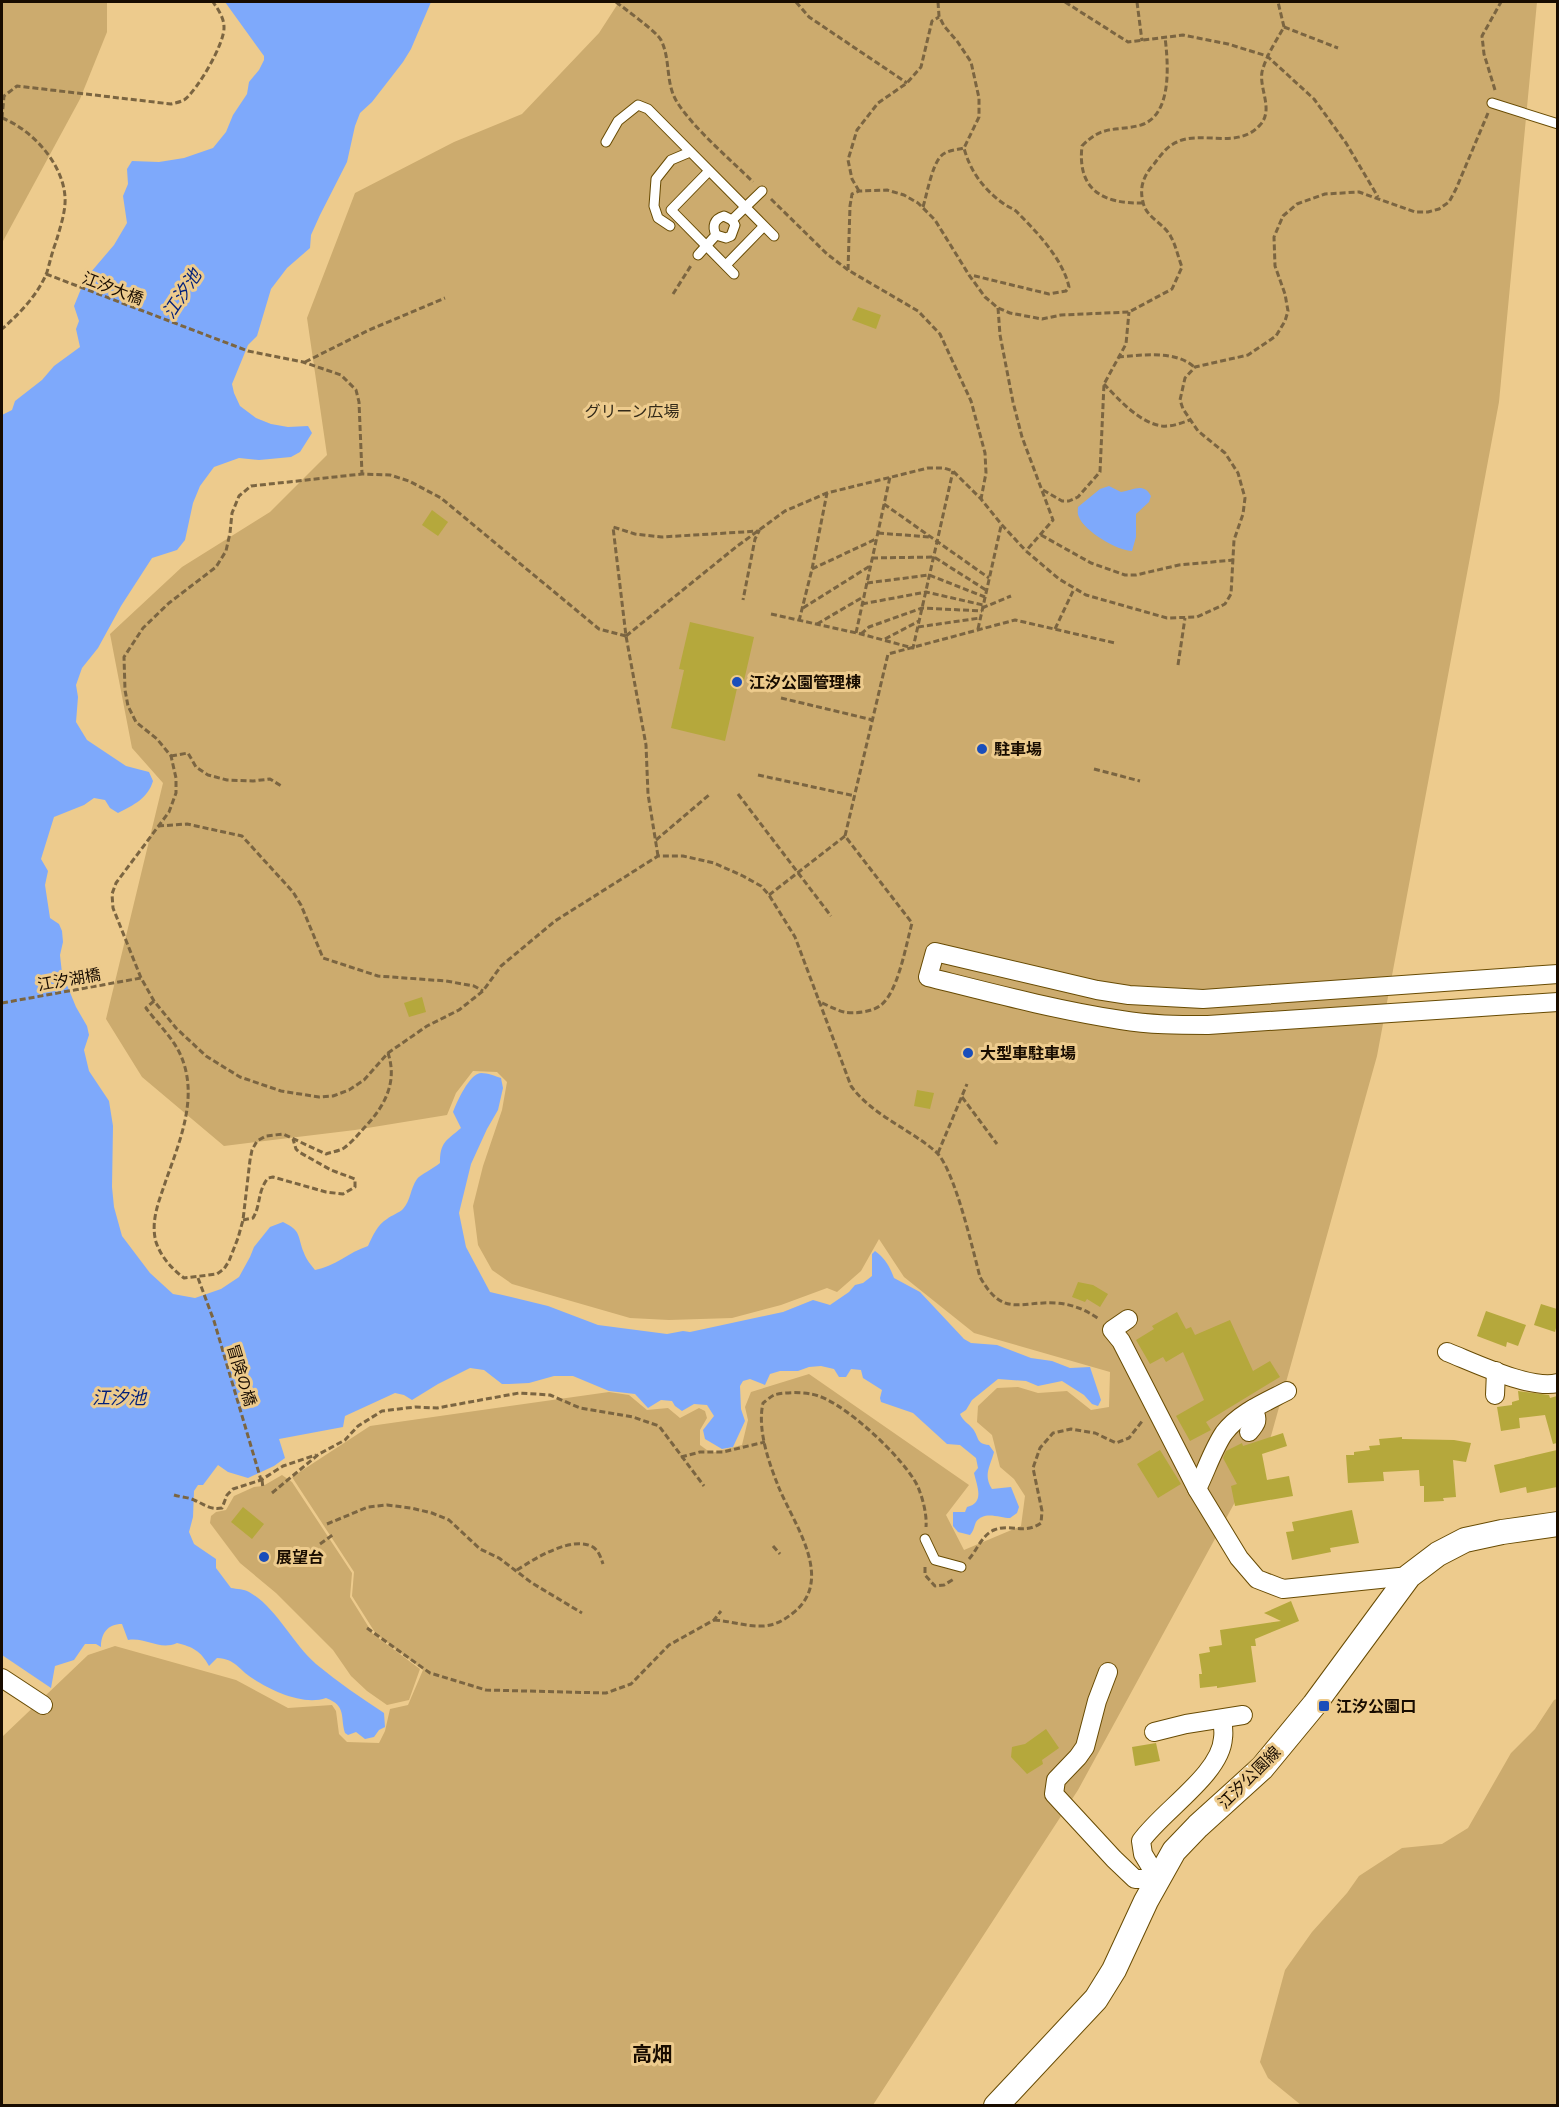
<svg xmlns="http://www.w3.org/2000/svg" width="1559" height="2107" viewBox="0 0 1559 2107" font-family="Manrope,'Noto Sans JP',sans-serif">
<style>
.green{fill:#ccab6e}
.water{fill:#7ea9fb}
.building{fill:#b5a83c}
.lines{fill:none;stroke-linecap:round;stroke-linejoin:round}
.lane-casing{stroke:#684b03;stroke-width:11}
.street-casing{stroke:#684b03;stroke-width:20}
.secondary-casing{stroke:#684b03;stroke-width:26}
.path{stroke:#7b6541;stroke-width:3;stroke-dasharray:6 3;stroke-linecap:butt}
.lane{stroke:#fff;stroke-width:9}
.street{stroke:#fff;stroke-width:18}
.secondary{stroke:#fff;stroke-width:24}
.poi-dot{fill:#1a4eba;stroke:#edcb8d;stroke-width:2}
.labels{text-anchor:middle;stroke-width:6;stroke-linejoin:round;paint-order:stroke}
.street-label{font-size:16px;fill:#180c00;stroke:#edcb8d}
.park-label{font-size:16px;fill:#332a19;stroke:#edcb8d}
.poi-label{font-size:16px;font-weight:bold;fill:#180c00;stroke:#edcb8d;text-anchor:start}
.water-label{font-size:18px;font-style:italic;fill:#001f7b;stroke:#edcb8d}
.quarter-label{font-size:20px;font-weight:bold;fill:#180c00;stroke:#edcb8d}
</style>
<rect width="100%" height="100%" fill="#edcb8d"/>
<!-- green -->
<g class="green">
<path d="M2,2H107V32L80,99L2,243Z"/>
<path d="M619,2H1537L1499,402L1377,1056L1271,1436L1078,1790L873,2105L2,2106V1737L88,1655L115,1646L236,1680L288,1708L332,1705L336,1711L339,1734L347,1742L379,1743L385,1731L390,1709L408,1705L423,1670L376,1634L352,1596L354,1572L292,1477L370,1426L609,1392L629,1395L647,1410L668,1408L680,1418L699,1408L705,1411L707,1418L700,1430V1445L711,1453L742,1445L748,1420L745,1407L751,1392L809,1374L969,1485L946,1515L964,1550L1021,1526L1025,1496L1014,1479L1000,1467L992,1435L977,1422L978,1406L997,1388L1018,1387L1038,1393L1067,1391L1091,1410L1109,1407L1110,1372L974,1333L904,1277L879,1239L861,1271L837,1292L827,1288L781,1305L732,1318L669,1320L630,1318L512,1284L492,1270L478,1245L473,1206L483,1166L502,1110L507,1082L497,1072L473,1071L456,1093L447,1115L355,1130L224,1146L142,1077L106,1019L163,783L132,748L110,634L182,567L270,512L327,455L307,318L355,193L454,142L522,114L599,33Z"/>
<path d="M282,1475L292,1482L352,1573L350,1597L373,1634L420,1669L409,1700L387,1705L367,1691L351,1676L333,1650L276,1593L240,1563L210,1523L211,1516L216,1512L226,1510L234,1496L254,1487L263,1486Z"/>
<path d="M1557,1699V2105H1301L1268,2078L1260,2062L1285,1970L1312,1932L1347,1893L1359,1876L1402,1848L1442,1844L1468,1828L1511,1753L1535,1729L1554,1700Z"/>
</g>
<!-- water -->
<g class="water">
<path d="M225,2H431L411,49L403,62L372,102L360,113L355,126L347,162L320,215L311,235L310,248L287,268L271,289L257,336L248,345L232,384L234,393L240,406L256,418L271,424L288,427L308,426L312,433L300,452L291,457L259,460L239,458L214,467L200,486L193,503L185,540L177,550L152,558L121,606L98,648L82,668L76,685L78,697L76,722L87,740L126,766L149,772L153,781C148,798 134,805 118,813L110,808L105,800L94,798L84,805L54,817L41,859L48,871L45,885L50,918L59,924L62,931L63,942L60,955L62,973L76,1007L87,1026L89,1035L84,1050L89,1071L109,1101L113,1126L112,1187L114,1207L122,1236L150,1273L173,1294L195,1298L221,1289L239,1277L250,1257L254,1247L270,1227L283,1222C302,1231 297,1236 304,1253C306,1259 311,1265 315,1270C334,1267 349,1252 368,1246C372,1237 378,1224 387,1219C392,1215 399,1213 403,1209C411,1200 410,1189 417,1179C420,1175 434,1168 440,1163C440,1142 446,1141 461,1128L453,1112C457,1102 469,1074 481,1073C488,1073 495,1076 501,1078L503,1088L498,1110L487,1129L471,1164L459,1213L466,1247L490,1292L548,1306L598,1325L667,1334L683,1331L690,1332L783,1312L813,1300L830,1305L849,1292L855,1285L863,1283L872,1276V1254L875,1251C885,1258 890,1267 894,1278L920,1292L964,1339L971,1343L997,1345L1031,1358L1052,1361L1070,1368L1090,1367L1101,1400L1098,1406L1092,1404L1084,1395L1062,1381L1038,1386L1026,1381L998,1379L972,1400L966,1410L960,1414C963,1421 968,1423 973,1429C979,1437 976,1444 989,1445L994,1452C990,1467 983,1475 992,1489L1011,1487L1019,1507L1017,1513L1010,1518C1000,1518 984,1510 976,1522C974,1526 974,1531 970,1535L958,1532L953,1526V1512H965L967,1507C985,1503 977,1486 974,1473L978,1468L976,1458L960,1445L947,1444L913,1413L881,1402L880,1398L882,1390L863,1378L861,1370L851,1369L846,1377H839L834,1369L821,1366L809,1367L798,1371H780L770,1374L765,1385L750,1379L743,1381L740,1386L741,1409L745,1421L733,1447L722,1449L705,1439L703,1430L714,1416L707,1405L694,1404L682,1411L675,1406L672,1401L661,1400L648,1408L635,1394L609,1391L573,1376H554L529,1383L509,1384H502L484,1370L470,1368L438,1384L412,1400L404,1395L395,1393L345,1416L343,1427L279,1439L285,1458L274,1466L248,1478L228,1472L218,1465L203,1485H198L194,1491L193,1517L189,1532L194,1544L216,1559V1568L231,1588C237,1589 244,1589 249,1592C276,1607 292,1643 316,1664C338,1682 361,1698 384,1713L385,1727L379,1730L374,1737L365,1739L356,1732L348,1735L345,1733C340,1717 347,1706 326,1698C304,1706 271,1691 252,1678C238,1669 236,1659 217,1658L209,1666C201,1651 193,1647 177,1643C159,1651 147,1637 128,1640L122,1624C107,1624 101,1634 101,1647L96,1644H85L74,1660L55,1666L51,1688L2,1655V415L12,410L15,401L42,380L54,366L80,347L76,329L79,321L74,306L85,279L114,245L127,223L123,196L128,184L127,169L132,161L159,162L184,158L213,148L226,132L233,115L247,94L249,82L259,70L264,60V56Z"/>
<path d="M1109,486L1121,492C1133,490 1144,482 1151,496L1149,502L1136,514V537L1132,551C1118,551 1084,531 1079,517C1077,514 1078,510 1078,507L1100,489Z"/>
</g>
<!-- building -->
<g class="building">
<path d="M858,307L881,315L876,329L852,320Z"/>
<path d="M432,510L448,522L438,536L422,525Z"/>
<path d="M690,622L754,637L743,685L738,684L725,741L671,728L684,670L679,669Z"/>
<path d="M422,997L426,1012L409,1017L404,1003Z"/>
<path d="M917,1090L934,1093L930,1109L914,1106Z"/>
<path d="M1078,1282L1093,1285L1108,1294L1100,1307L1087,1299L1085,1302L1072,1297Z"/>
<path d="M1541,1304L1557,1309V1324L1555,1332L1534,1325Z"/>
<path d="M1486,1311L1526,1325L1518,1346L1507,1342L1506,1347L1477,1336Z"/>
<path d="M1177,1312L1186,1329L1191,1327L1195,1335L1230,1320L1253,1371L1270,1361L1280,1377L1206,1422L1211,1430L1190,1441L1176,1416L1204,1400L1183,1352L1166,1362L1163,1357L1150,1364L1136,1340L1154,1329L1152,1326Z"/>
<path d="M1518,1391L1549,1395L1550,1398L1557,1396V1443L1553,1444L1545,1415L1519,1418L1520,1428L1501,1431L1497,1407L1512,1405V1402L1519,1400Z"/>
<path d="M1283,1433L1287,1446L1262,1454L1267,1480L1289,1476L1293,1496L1235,1506L1231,1486L1237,1484L1223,1458L1226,1451L1242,1443L1243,1446Z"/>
<path d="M1402,1437V1439L1454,1440L1471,1443L1466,1462L1453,1460L1456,1497L1443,1498L1444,1501L1424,1502V1486H1420L1419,1470L1383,1472L1384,1481L1348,1483L1346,1455H1354V1452L1370,1450L1369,1446L1380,1445L1379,1439Z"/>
<path d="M1160,1450L1181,1484L1158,1498L1137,1464Z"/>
<path d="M1557,1450V1487L1527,1493L1526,1487L1500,1493L1494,1465Z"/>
<path d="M243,1507L264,1524L252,1539L231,1522Z"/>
<path d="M1352,1510L1359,1543L1330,1548L1331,1552L1292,1560L1286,1532L1294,1531L1292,1522Z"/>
<path d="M1291,1601L1299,1621L1255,1639L1256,1646H1251L1256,1682L1217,1688V1686L1200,1688L1199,1674H1202L1199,1654L1210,1652L1209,1647L1222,1645L1220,1630L1281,1621L1264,1613Z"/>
<path d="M1046,1729L1059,1748L1042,1760L1043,1764L1027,1774L1011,1757L1012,1747L1025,1744Z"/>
<path d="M1156,1743L1160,1761L1135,1766L1132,1747Z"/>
</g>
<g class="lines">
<defs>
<g id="lane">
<path d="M1492,103L1558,124"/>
<path d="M606,142L618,121L638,105L648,109L774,236"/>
<path d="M709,171L671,210L734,274"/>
<path d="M732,220L762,191"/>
<path d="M670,226L658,218L654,206L656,179L671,160L690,152"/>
<path d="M716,235C712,226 714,219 724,216L732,220"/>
<path d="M716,235L726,238L731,236L735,225L732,220"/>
<path d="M698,255L716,235"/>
<path d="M726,265L763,227"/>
<path d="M925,1539L935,1560L961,1567"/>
</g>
<g id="street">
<path d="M1558,974L1203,999L1129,995L1097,990L935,952L928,977C992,993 1056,1010 1121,1020C1150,1025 1179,1025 1208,1025L1558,1002"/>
<path d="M1128,1319L1112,1330L1121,1341L1197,1489L1239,1558L1257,1579L1283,1589L1409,1576"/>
<path d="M1447,1352C1475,1363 1530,1390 1558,1383"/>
<path d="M1495,1395L1496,1371"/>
<path d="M1249,1432C1257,1423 1259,1420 1253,1409"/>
<path d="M1197,1489C1206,1471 1213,1449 1224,1433C1239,1413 1266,1402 1287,1391"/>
<path d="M1108,1672L1097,1701L1085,1747L1078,1757L1056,1780L1054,1794L1114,1859L1135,1879H1158"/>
<path d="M2,1678L43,1705"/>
<path d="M1154,1732L1186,1724L1243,1715"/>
<path d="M1158,1879L1143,1854L1141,1841C1162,1811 1221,1774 1223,1738C1224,1732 1223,1725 1222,1719"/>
</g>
<path id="secondary" d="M996,2106L1096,1999L1114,1970L1146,1901L1174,1851L1198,1826L1262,1768L1314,1705L1409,1576L1438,1554L1465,1540L1502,1532L1558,1524"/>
</defs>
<!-- lane casing -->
<use href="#lane" class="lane-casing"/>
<!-- street casing -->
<use href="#street" class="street-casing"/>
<!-- secondary casing -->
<use href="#secondary" class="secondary-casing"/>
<!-- path -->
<g class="path">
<path d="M616,2C625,9 657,32 661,40C671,60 665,83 677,102C694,129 730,159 753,182"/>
<path d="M796,2L809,17L907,83"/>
<path d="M938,2L939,16L944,26L957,41L971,62L979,98V117L964,148C970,171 984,190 1004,204C1008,207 1012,208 1016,211C1036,231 1063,259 1069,287L1066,291L1049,294L971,275"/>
<path d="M1065,2L1128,42L1183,35L1228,44L1267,56L1314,99L1346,143L1378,197"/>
<path d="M1137,2L1142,41"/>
<path d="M1284,27L1338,48"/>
<path d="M1495,90L1484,54L1482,36L1501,2"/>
<path d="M2,118L4,96L17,86L171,104C175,103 180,102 184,100C197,91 225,43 224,27C224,18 218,9 213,2"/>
<path d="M2,118C31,129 63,163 65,197C66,211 60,228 56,242C52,252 50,262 47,272C38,295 19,314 2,329"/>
<path d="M859,191L852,179L848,160L857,130L878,103L907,83L921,67L932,21L939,17"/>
<path d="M771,199L827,254L848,270L918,311L940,334L971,401L985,453L986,473L981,499"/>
<path d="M1143,203C1103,204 1077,190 1082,146C1103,124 1115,132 1141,125C1173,115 1168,62 1165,37"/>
<path d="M923,207C927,194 932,165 941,156C947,150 956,150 964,148"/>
<path d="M848,270L850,206L852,194L859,191L887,190L904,195L918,203L935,220L969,275L985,297L998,308L1010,313L1042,319L1061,315L1129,312L1172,289L1182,267C1178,257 1176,246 1171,237C1164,223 1146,218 1143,202C1139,187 1144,175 1154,164C1160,156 1167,146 1177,142C1202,130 1238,150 1260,125C1274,110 1259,89 1262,72C1266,56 1276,41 1284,27L1278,2"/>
<path d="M46,274L248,351L303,362L341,375L356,390L359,402L362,474"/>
<path d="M673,294L692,264"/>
<path d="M998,308L1000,335L1013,402L1022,437L1053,520L1026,551"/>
<path d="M1118,357C1141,355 1176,350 1194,367"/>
<path d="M305,362L369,330L445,298"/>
<path d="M1104,384C1119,400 1140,423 1162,426C1171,427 1182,423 1190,420"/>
<path d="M1043,490L1062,501H1069L1078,497L1100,472L1104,384L1126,344L1129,312"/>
<path d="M884,504L989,578"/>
<path d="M878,533L930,537"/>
<path d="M1041,535L1091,563L1125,575H1136L1179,565L1234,560"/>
<path d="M872,558L934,557L986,590"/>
<path d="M812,569L876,539"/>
<path d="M867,583L929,575L985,597"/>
<path d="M862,604L926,592L983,605"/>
<path d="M803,608L870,566"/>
<path d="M982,608L1011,596"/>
<path d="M771,614L861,634L913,648L953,471"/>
<path d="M799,621L812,569L827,493"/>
<path d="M817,624L863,597"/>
<path d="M918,627L980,618"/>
<path d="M978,629L1001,526"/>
<path d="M1055,629L1074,589"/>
<path d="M856,633L890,477"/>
<path d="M861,634L869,627L922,608L982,611"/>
<path d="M626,636L599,629L441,498L409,481L390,475L362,474L251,486L239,496L232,513L230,533L226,551L216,567L169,603L143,628L124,657L125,690L128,706L136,722L157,739L171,756L176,778V793L169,812L116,883L112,894L113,908L141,978L154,1001L176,1028L206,1056L240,1077L281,1091L319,1097L333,1096L349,1090L364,1080L388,1053L427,1026L459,1010L483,991L501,966L555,921L658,856H683L714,863L743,876L761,886L769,895L795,937L851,1086C872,1115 908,1128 935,1151C954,1166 973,1251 980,1277C1003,1318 1019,1301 1056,1303C1072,1304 1086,1310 1099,1319"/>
<path d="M626,636L736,547L785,511L827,493L928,468H944L953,471L981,499L1002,525L1026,551L1059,579L1086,595L1167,618L1197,617L1225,604L1231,594L1234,540L1243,514L1245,498L1238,473L1225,453L1198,431L1183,409L1180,400L1185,378L1195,367L1248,355L1276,336L1285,321L1288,311L1285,294L1275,266L1274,237L1283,216L1297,204L1325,194L1359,192L1415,212H1428L1439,209L1449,202L1456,189L1488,113"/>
<path d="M885,639L919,621"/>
<path d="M1178,665L1185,618"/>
<path d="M781,698L873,720"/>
<path d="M171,756L188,753L196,767L208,775L227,780L253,781L270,779L283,787"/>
<path d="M1094,769L1140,781"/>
<path d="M758,775L855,796"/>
<path d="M738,794L831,916"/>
<path d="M158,826L187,824L242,836L293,892L301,905L323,958L378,976L446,981L474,986L483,991"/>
<path d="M845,836L888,654L1015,620L1115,643"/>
<path d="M656,840L709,795"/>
<path d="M658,856L648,794L646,745L626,636L613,527L635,534L662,537L759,531L755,539L743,600"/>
<path d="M769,895L845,836L912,923C906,945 898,992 881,1005C873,1012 854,1014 844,1012C836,1010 827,1005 818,1001"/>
<path d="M154,1001L146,1008C157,1023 174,1039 181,1056C200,1100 177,1147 163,1189C157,1206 151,1224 156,1242C161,1257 172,1269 184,1278L217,1274L224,1269L229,1261L238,1238L243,1220L250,1160L252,1150L257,1141L266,1136L283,1134L326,1154C332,1152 339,1151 344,1148C351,1143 358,1135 364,1128C384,1107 398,1083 388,1053"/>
<path d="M2,1003L141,978"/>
<path d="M962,1097L997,1144"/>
<path d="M938,1153L967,1084"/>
<path d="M243,1220L253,1218C261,1205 257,1192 268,1178L273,1177L326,1192L343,1194L355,1187V1179L331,1170L299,1152L296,1149L293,1139"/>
<path d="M198,1278L214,1321L261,1480"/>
<path d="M681,1457L700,1452H723L765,1442"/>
<path d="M262,1480L263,1488"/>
<path d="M272,1493L319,1454L345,1440L358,1426L382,1411L415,1407L437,1408L519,1393L550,1395L580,1408L633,1417L659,1426L704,1486"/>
<path d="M174,1495C180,1497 188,1497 194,1500C204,1504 209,1510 222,1508L227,1495L233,1489L261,1480L283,1466L316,1455"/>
<path d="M327,1524L368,1507L387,1505L411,1508L432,1513L449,1520L480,1549L499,1558L532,1583L582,1613"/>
<path d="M320,1544L334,1534"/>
<path d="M773,1546L780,1554"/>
<path d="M969,1559C977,1550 982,1535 994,1530C1011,1523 1024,1535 1041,1523L1042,1511L1033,1468L1040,1448L1053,1433L1071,1429L1095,1433L1116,1443L1129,1438L1143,1420"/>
<path d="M925,1567V1575L935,1586L944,1585L954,1579"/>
<path d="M517,1570C534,1559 572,1535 593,1547C599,1551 601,1558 603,1564"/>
<path d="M714,1620C731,1621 747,1627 764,1626C776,1625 784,1620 793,1613C835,1580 795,1526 779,1488C769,1463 757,1430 763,1403C766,1401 770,1397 774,1395C784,1392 801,1392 811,1394C841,1398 906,1460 918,1487C923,1499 927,1515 926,1527"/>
<path d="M367,1628L430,1673L486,1690L606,1693L631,1684L669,1645L714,1620L721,1611"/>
</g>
<!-- lane -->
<use href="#lane" class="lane"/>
<!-- street -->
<use href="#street" class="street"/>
<!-- secondary -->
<use href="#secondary" class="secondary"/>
</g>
<!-- markers -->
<g class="poi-dot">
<circle cx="737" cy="682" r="6"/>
<circle cx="982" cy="749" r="6"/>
<circle cx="968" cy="1053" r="6"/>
<circle cx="264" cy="1557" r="6"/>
<rect x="1318" y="1700" width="12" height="12" rx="3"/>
</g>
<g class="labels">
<!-- street labels -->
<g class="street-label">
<text transform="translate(113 288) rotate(21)" y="6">江汐大橋</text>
<text transform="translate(69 979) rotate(-10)" y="6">江汐湖橋</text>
<text transform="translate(242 1375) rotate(73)" y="6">冒険の橋</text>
<text transform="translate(1249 1777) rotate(-45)" y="6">江汐公園線</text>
</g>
<!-- park labels -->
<g class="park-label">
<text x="632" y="417">グリーン広場</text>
</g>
<!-- poi labels -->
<g class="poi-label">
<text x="749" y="688">江汐公園管理棟</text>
<text x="994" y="755">駐車場</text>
<text x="980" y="1059">大型車駐車場</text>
<text x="276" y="1563">展望台</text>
<text x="1336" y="1712">江汐公園口</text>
</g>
<!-- water labels -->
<g class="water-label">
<text transform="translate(182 294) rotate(-57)" y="6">江汐池</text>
<text x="119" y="1404">江汐池</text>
</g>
<!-- quarter labels -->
<g class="quarter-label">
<text x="652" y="2061">高畑</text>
</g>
</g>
<!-- border -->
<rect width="1559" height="2107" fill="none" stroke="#180c00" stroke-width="6"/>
</svg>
